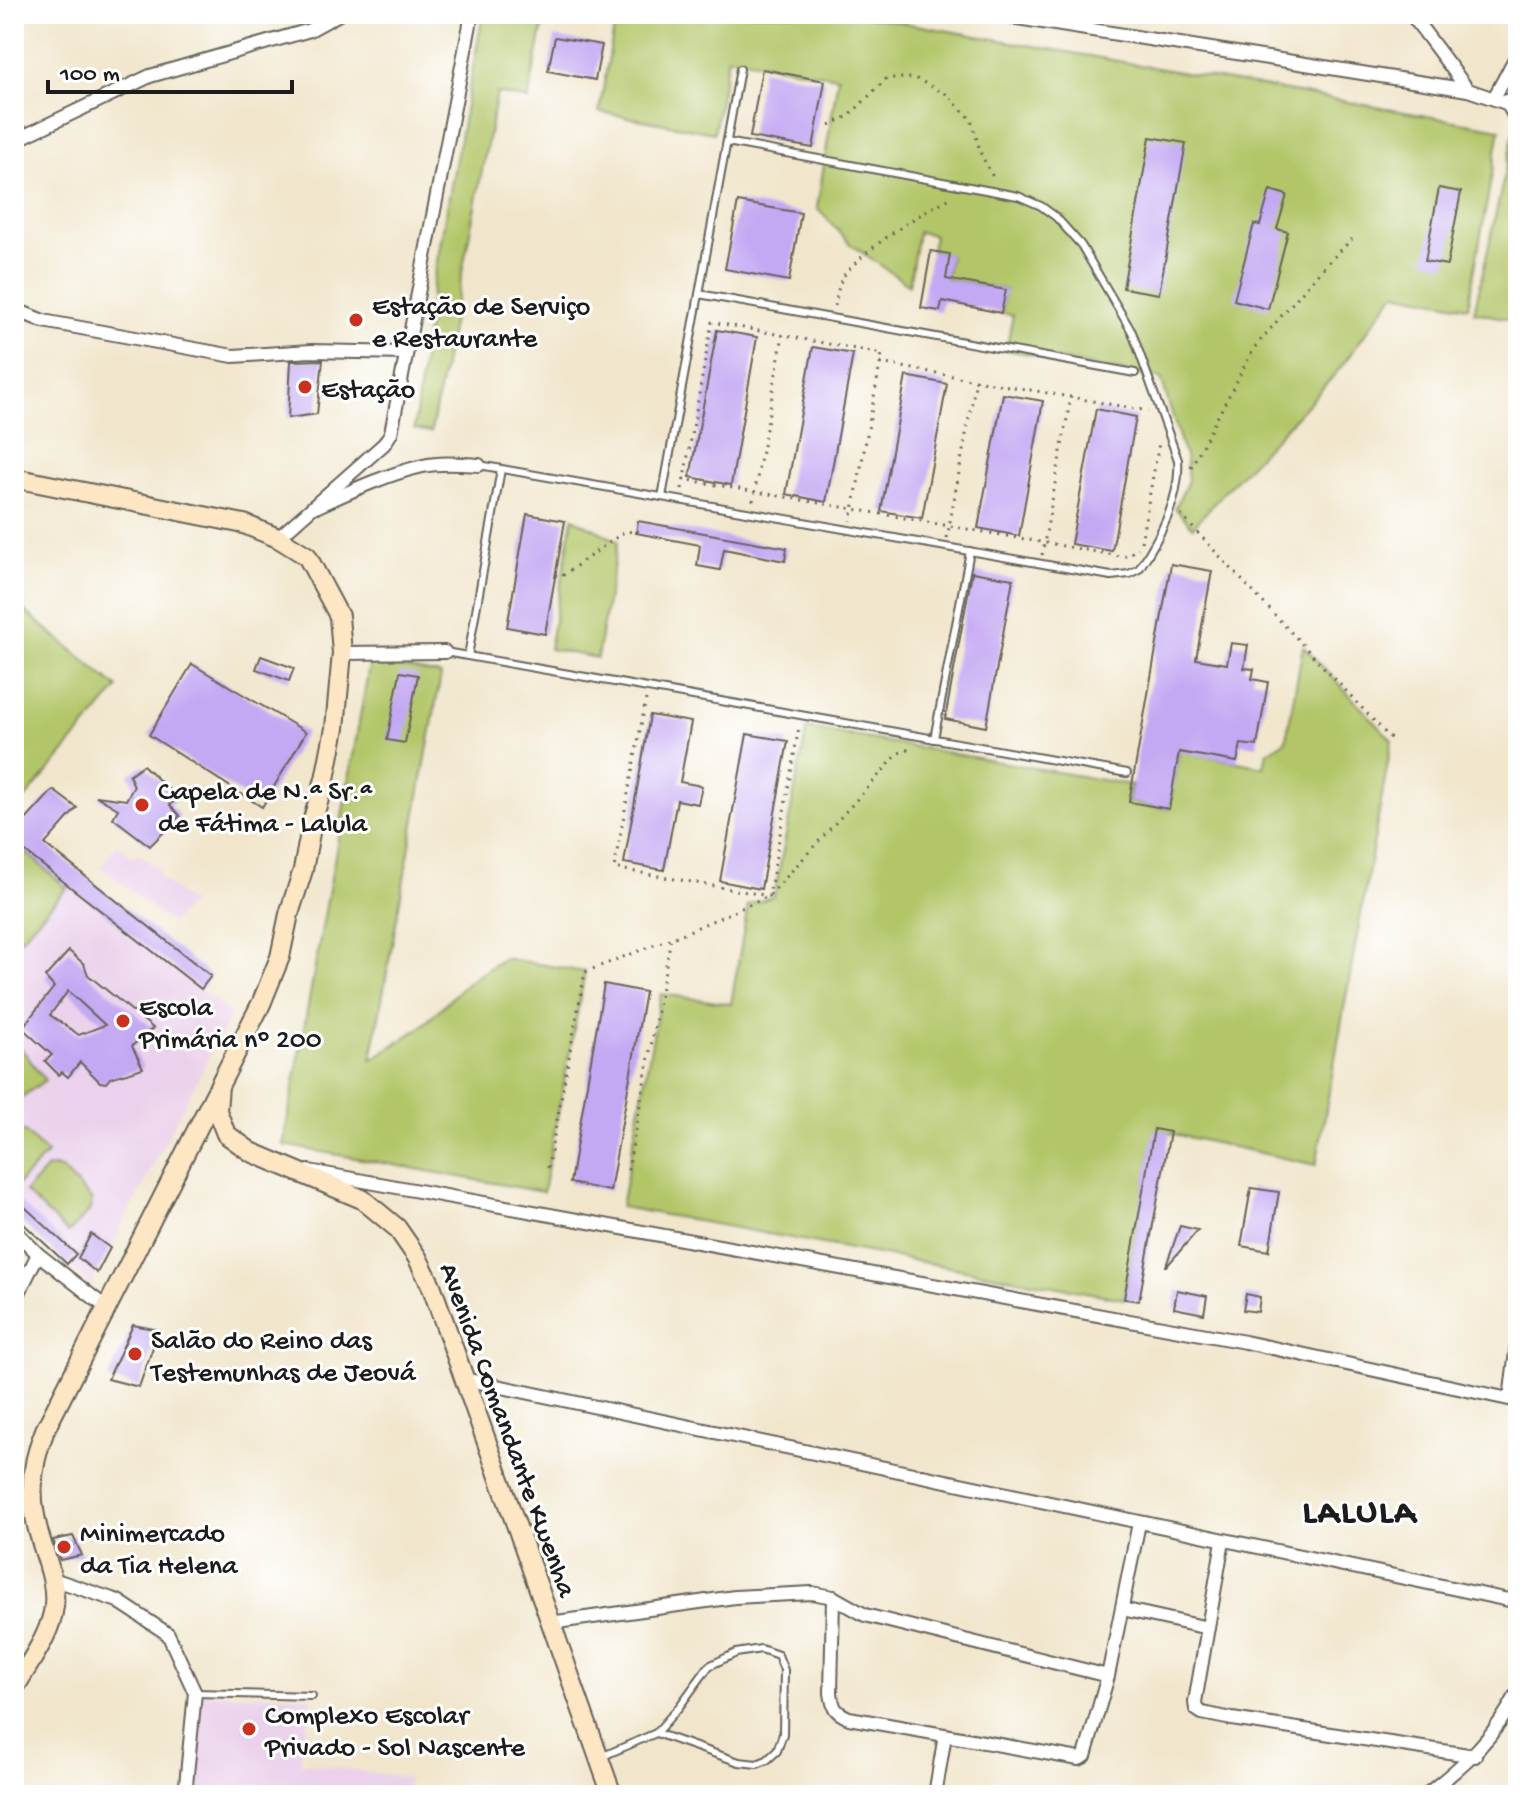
<svg xmlns="http://www.w3.org/2000/svg" width="1532" height="1809" viewBox="0 0 1532 1809" font-family="'Gochi Hand',sans-serif">
<style>
.built{fill:#ebd1eb}
.green{fill:#b2c669;stroke:#677142;stroke-width:2}
.building{fill:#c3a8f3;fill-rule:evenodd}
.lines{fill:none;stroke-linecap:round;stroke-linejoin:round}
.lane-casing{stroke:#67635a;stroke-width:10}
.street-casing{stroke:#67635a;stroke-width:16}
.secondary-casing{stroke:#67635a;stroke-width:22}
.path{stroke:#67635a;stroke-width:3;stroke-dasharray:2 6;stroke-linecap:butt}
.lane{stroke:#fff;stroke-width:6}
.street{stroke:#fff;stroke-width:12}
.secondary{stroke:#fce6c4;stroke-width:18}
.poi-dot{fill:#c8321e;stroke:#fff;stroke-width:3}
.labels{text-anchor:middle;stroke-width:6;stroke-linejoin:round;paint-order:stroke}
.poi-label{font-size:28px;fill:#1c1c1c;stroke:#fff;text-anchor:start}
.street-label{font-size:28px;fill:#1c1c1c;stroke:#fff}
.district-label{font-size:36px;font-weight:bold;letter-spacing:2px;fill:#1c1c1c;stroke:#fff}
</style>
<rect width="100%" height="100%" fill="#fff"/>
<filter id="ink" filterUnits="userSpaceOnUse"><feTurbulence type="fractalNoise" baseFrequency=".0125" numOctaves="2"/><feDisplacementMap in="SourceGraphic" scale="16" xChannelSelector="R" yChannelSelector="G"/><feConvolveMatrix kernelMatrix="1 2 1 2 8 2 1 2 1" color-interpolation-filters="sRGB"/></filter>
<filter id="wash" filterUnits="userSpaceOnUse"><feTurbulence type="fractalNoise" baseFrequency=".006" numOctaves="4" result="noise"/><feDisplacementMap in="SourceGraphic" scale="32" xChannelSelector="R" yChannelSelector="G"/><feGaussianBlur stdDeviation="1.8" result="paint"/><feColorMatrix in="noise" values="0 0 0 0 0 0 0 0 0 0 0 0 0 0 0 0 0 1.4 0 .05"/><feComposite in="paint" operator="in"/></filter>
<g filter="url(#wash)">
<rect width="100%" height="100%" fill="#f1e6cc"/>
<!-- built -->
<g class="built">
<path d="M14,843L231,1014L91,1286L14,1215Z"/>
<path d="M117,844L135,859V855L142,856L161,871L158,876L191,903L171,923L101,867Z"/>
<path d="M195,1693L312,1696L300,1762L408,1778L404,1795H185Z"/>
</g>
<!-- green -->
<g class="green">
<path d="M483,14H854L1500,129L1468,307L1395,293C1375,319 1357,347 1336,373C1290,426 1238,474 1193,527L1175,508L1188,481L1186,460L1161,378L1006,350L1013,315L1001,313L1005,290L946,279L950,255L931,251L934,235L918,232L909,285L850,244L817,208L838,77L728,57L714,133L599,112L614,28L545,15L528,100L497,93L431,432L414,429L433,283Z"/>
<path d="M1514,132L1518,133V321L1474,312Z"/>
<path d="M573,518L618,541L597,658L549,649Z"/>
<path d="M14,602L118,688L14,812Z"/>
<path d="M1303,646L1392,740L1316,1165L1155,1130L1124,1299L621,1207L661,994L731,1004L748,905L774,896L807,728L1131,785L1129,802L1169,809L1179,751L1264,767L1267,753L1286,740Z"/>
<path d="M370,661L441,675L371,1060L421,1027L467,983L504,958L585,972L543,1192L283,1145Z"/>
<path d="M23,850L67,888L14,946V860Z"/>
<path d="M14,1039L45,1080L14,1103Z"/>
<path d="M14,1128L25,1132L47,1154L17,1185L14,1183Z"/>
<path d="M54,1167L63,1170L92,1200L89,1212L68,1233L25,1192L47,1168Z"/>
</g>
<g id="blocks">
<!-- building -->
<g class="building">
<path d="M555,37L602,45L595,80L548,71Z"/>
<path d="M762,69L825,81L813,148L750,137Z"/>
<path d="M1150,137L1186,143L1159,294L1123,288Z"/>
<path d="M1439,188L1461,192L1447,265L1425,261Z"/>
<path d="M1270,190L1287,195L1277,229L1288,232L1268,309L1234,300L1254,224L1260,225Z"/>
<path d="M738,202L801,213L789,281L725,269Z"/>
<path d="M931,251L950,254L946,279L1006,290L1001,313L942,301L940,311L921,308Z"/>
<path d="M717,330L757,337L731,485L690,477Z"/>
<path d="M813,347L853,354L826,502L786,494Z"/>
<path d="M323,360L317,414L288,418L291,361Z"/>
<path d="M906,376L947,384L922,518L881,511Z"/>
<path d="M1003,394L1043,401L1019,536L978,528Z"/>
<path d="M1096,409L1136,417L1112,551L1071,544Z"/>
<path d="M527,514L565,521L545,634L507,627Z"/>
<path d="M638,521L787,548L785,561L724,549L720,570L697,566L700,545L636,533Z"/>
<path d="M1171,564L1212,571L1196,659L1227,664L1231,643L1248,645L1244,668L1254,669L1252,679L1268,682L1257,746L1241,744L1237,762L1179,752L1169,809L1129,802Z"/>
<path d="M972,572L1013,579L986,727L945,719Z"/>
<path d="M261,656L294,668L289,681L256,669Z"/>
<path d="M192,664L306,732L262,807L149,735Z"/>
<path d="M400,672L418,675L405,743L387,740Z"/>
<path d="M650,715L691,722L680,782L702,786L698,804L677,800L664,870L624,863Z"/>
<path d="M747,734L788,741L761,889L720,881Z"/>
<path d="M143,765L178,798L170,805L180,816L150,846L113,818L118,809L96,796L126,800L134,786L129,775Z"/>
<path d="M53,790L77,808L45,844L211,976L201,989L14,843V833Z"/>
<path d="M69,951L84,964L88,975L153,1028L132,1046L143,1068L110,1078L106,1083L100,1082L80,1062L68,1077L62,1072L59,1075L45,1061L52,1055L22,1028L54,987L45,977ZM68,991L105,1025L79,1035L50,1015Z"/>
<path d="M604,984L645,992L610,1191L570,1183Z"/>
<path d="M1154,1129L1170,1132L1139,1301L1124,1299Z"/>
<path d="M1251,1188L1279,1192L1269,1251L1241,1246Z"/>
<path d="M14,1197L76,1254L67,1264L14,1215Z"/>
<path d="M1180,1226L1198,1230L1167,1266H1166Z"/>
<path d="M91,1234L110,1248L97,1273L78,1258Z"/>
<path d="M1177,1290L1207,1296L1204,1314L1174,1308Z"/>
<path d="M1246,1294L1260,1297L1258,1312L1243,1310Z"/>
<path d="M133,1325L159,1330L139,1387L108,1379Z"/>
<path d="M73,1536L82,1555L60,1560L53,1540Z"/>
</g>
</g>
</g>
<g filter="url(#ink)">
<use href="#blocks" fill-opacity="0" stroke="#67635a" stroke-width="2"/>
<g class="lines">
<defs>
<g id="lane">
<path d="M699,294L1135,373"/>
<path d="M479,465L1111,576L1129,574L1139,569C1160,537 1181,498 1178,460L1132,332L1081,245L1056,217L1041,206L1018,196L727,142"/>
<path d="M662,497L740,69"/>
<path d="M445,652L1127,773"/>
<path d="M468,656L501,469"/>
<path d="M934,739L970,551"/>
<path d="M196,1693L312,1696"/>
<path d="M601,1757L656,1733L679,1707L709,1666L736,1653L761,1649L778,1655L784,1670L783,1734L777,1751L767,1760L757,1764L739,1762L656,1733"/>
<path d="M451,1795L452,1792"/>
</g>
<g id="street">
<path d="M992,14L1468,90L1518,107"/>
<path d="M1411,14L1468,90"/>
<path d="M1494,98L1518,53"/>
<path d="M1506,101L1518,123"/>
<path d="M14,141L150,76L310,30L339,14"/>
<path d="M14,309L43,321L233,356L311,351L406,353"/>
<path d="M318,506C351,491 387,474 423,466C441,462 461,464 479,465"/>
<path d="M278,538L384,444L391,433L472,14"/>
<path d="M342,653L445,652"/>
<path d="M309,1171L1245,1342L1518,1401"/>
<path d="M14,1230L38,1254L108,1309"/>
<path d="M14,1303L38,1254"/>
<path d="M464,1379L1518,1602"/>
<path d="M1510,1399L1518,1336"/>
<path d="M1223,1541L1195,1702L1196,1709L1202,1713L1232,1719L1475,1756"/>
<path d="M53,1579L118,1601L168,1634L195,1693L185,1795"/>
<path d="M833,1597L831,1693C833,1708 835,1712 849,1718L1079,1759L1085,1756L1108,1676L1139,1523"/>
<path d="M1122,1609L1208,1628"/>
<path d="M550,1623L735,1597L812,1593L833,1597L865,1615L1108,1676"/>
<path d="M935,1795L945,1735"/>
<path d="M1426,1795C1467,1762 1493,1740 1518,1692"/>
</g>
<g id="secondary">
<path d="M14,478L244,524L278,538L307,556L339,616L342,653L335,728L325,779L312,822L303,870L289,914L280,957L261,1004L219,1086L217,1111L226,1134L251,1152L362,1199L397,1228L417,1257L431,1285L612,1795"/>
<path d="M14,1689C28,1664 51,1635 54,1606C57,1577 41,1549 36,1521C29,1491 33,1459 45,1430L216,1092"/>
</g>
</defs>
<!-- lane casing -->
<use href="#lane" class="lane-casing"/>
<!-- street casing -->
<use href="#street" class="street-casing"/>
<!-- secondary casing -->
<use href="#secondary" class="secondary-casing"/>
<!-- path -->
<g class="path">
<path d="M830,125L849,116L887,78H915L946,94L971,119L981,154L995,181"/>
<path d="M835,306C837,297 838,285 843,277C860,252 925,209 953,197"/>
<path d="M880,363L1148,411"/>
<path d="M1191,467L1254,348L1319,272L1352,239"/>
<path d="M683,479L1120,556H1127L1138,548"/>
<path d="M682,489L712,322L882,354L851,521"/>
<path d="M753,501L783,335"/>
<path d="M1181,515L1392,740"/>
<path d="M947,538L976,380"/>
<path d="M1141,542L1159,443"/>
<path d="M1042,555L1071,397"/>
<path d="M555,575L562,576L624,532L639,531"/>
<path d="M646,699L614,868L769,896L799,727"/>
<path d="M548,1168L585,972L682,934L769,896L899,753L912,748"/>
<path d="M628,1170L671,938"/>
</g>
<!-- lane -->
<use href="#lane" class="lane"/>
<!-- street -->
<use href="#street" class="street"/>
<!-- secondary -->
<use href="#secondary" class="secondary"/>
</g>
</g>
<!-- markers -->
<g class="poi-dot">
<circle cx="356" cy="320" r="8"/>
<circle cx="305" cy="387" r="8"/>
<circle cx="142" cy="805" r="8"/>
<circle cx="123" cy="1021" r="8"/>
<circle cx="135" cy="1354" r="8"/>
<circle cx="64" cy="1547" r="8"/>
<circle cx="249" cy="1729" r="8"/>
</g>
<g class="labels">
<!-- poi labels -->
<g class="poi-label">
<text x="372" y="314">Estação de Serviço<tspan x="372" dy="32">e Restaurante</tspan></text>
<text x="321" y="397">Estação</text>
<text x="158" y="799">Capela de N.ª Sr.ª<tspan x="158" dy="32">de Fátima - Lalula</tspan></text>
<text x="139" y="1015">Escola<tspan x="139" dy="32">Primária nº 200</tspan></text>
<text x="151" y="1348">Salão do Reino das<tspan x="151" dy="32">Testemunhas de Jeová</tspan></text>
<text x="80" y="1541">Minimercado<tspan x="80" dy="32">da Tia Helena</tspan></text>
<text x="265" y="1723">Complexo Escolar<tspan x="265" dy="32">Privado - Sol Nascente</tspan></text>
</g>
<!-- street labels -->
<g class="street-label">
<text transform="translate(510 1429) rotate(70)" y="10">Avenida Comandante Kwenha</text>
</g>
<!-- district labels -->
<g class="district-label">
<text x="1360" y="1521">LALULA</text>
</g>
</g>
<!-- margin -->
<rect width="1532" height="1809" fill="none" stroke="#fff" stroke-width="48"/>
<!-- scale -->
<path d="M48 80v12h244v-12" fill="none" stroke="#1c1c1c" stroke-width="4"/>
<text x="60" y="80" font-size="24" fill="#1c1c1c" stroke="#ffffff" stroke-width="6" paint-order="stroke">100 m</text>
</svg>
